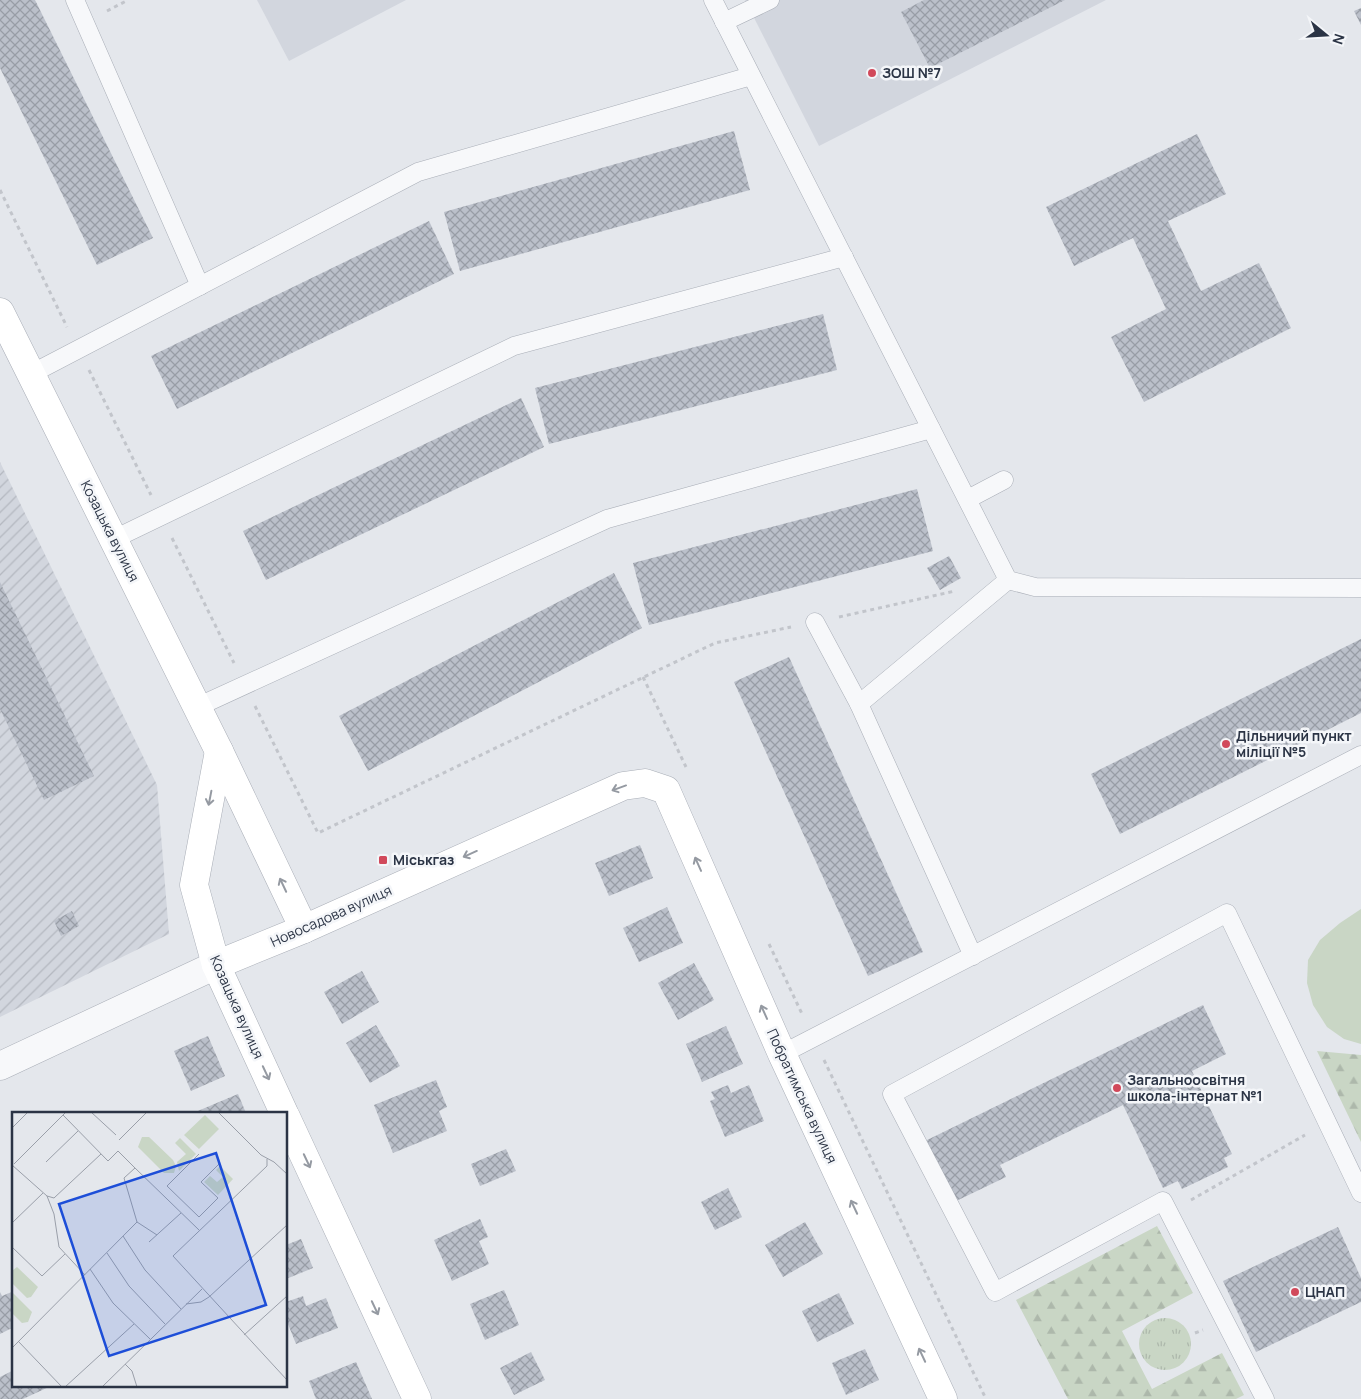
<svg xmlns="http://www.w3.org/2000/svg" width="1361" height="1399" viewBox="0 0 1361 1399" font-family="Manrope,sans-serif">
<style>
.built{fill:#d2d6de}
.industrial{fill:url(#industrial-furrows)}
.grass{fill:url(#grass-tufts)}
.forest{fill:url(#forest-firs)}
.garden{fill:#c9d6c5}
.building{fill:url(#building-cross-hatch)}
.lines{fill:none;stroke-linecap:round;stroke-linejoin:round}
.lane-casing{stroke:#a9aeb7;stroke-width:19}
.street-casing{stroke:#a9aeb7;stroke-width:29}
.secondary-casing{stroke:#a9aeb7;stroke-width:29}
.path{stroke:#c2c5cb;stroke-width:3;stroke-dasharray:4 4;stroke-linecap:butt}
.lane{stroke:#f7f8fa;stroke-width:18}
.street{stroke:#f7f8fa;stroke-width:28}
.secondary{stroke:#fff;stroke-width:28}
.oneway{stroke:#959aa2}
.poi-dot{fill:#d1495b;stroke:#f4f6f9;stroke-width:2}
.labels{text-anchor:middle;stroke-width:5;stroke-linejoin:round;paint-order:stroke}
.poi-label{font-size:14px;font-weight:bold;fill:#2b3445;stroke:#f4f6f9;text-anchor:start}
.street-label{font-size:14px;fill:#2b3445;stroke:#f4f6f9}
.inset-road{fill:none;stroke:#9a9fa9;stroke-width:1}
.view{fill:#1d4ed8;fill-opacity:0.15;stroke:#1d4ed8;stroke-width:2.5}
.inset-edge{fill:none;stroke:#2b3445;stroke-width:2.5}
</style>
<defs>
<pattern id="industrial-furrows" width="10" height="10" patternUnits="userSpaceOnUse" patternTransform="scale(1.25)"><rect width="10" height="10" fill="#d2d6de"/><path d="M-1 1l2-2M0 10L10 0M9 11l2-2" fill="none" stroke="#b4b8c0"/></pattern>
<pattern id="grass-tufts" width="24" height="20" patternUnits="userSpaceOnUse" patternTransform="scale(1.25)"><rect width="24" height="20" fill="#c9d6c5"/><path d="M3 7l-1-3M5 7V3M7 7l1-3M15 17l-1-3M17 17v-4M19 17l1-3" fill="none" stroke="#adb8ab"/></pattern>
<pattern id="forest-firs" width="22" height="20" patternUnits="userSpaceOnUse" patternTransform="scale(1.25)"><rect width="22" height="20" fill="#c9d6c5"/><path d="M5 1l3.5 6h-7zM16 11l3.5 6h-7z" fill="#adb8ab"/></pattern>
<pattern id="building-cross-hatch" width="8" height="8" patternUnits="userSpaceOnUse" patternTransform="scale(1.25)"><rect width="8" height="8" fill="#bbc0ca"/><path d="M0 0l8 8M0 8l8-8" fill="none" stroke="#989da6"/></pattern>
</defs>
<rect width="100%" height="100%" fill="#e4e7ec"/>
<!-- built -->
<g class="built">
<path d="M257,0H406L289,61Z"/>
<path d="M745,0H1106L819,146Z"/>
</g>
<!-- industrial -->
<path class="industrial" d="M0,462L157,785L169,934L0,1017Z"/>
<!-- grass -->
<circle class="grass" cx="1165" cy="1344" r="26"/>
<!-- forest -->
<g class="forest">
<path d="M1317,1051L1361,1055V1142Z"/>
<path d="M1157,1226L1193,1293L1122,1331L1152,1389L1222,1353L1244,1395L1236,1399H1068L1016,1300Z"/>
</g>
<!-- garden -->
<path class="garden" d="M1361,909V1044L1344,1039L1327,1027L1313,1005L1307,983L1308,960L1320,940L1340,923Z"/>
<!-- building -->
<g class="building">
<path d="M0,0H35L153,238L97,265L0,68Z"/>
<path d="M924,0H1065L930,68L901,12Z"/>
<path d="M1361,8V25L1354,11Z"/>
<path d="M734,131L750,190L460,271L444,212Z"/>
<path d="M1197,134L1226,194L1168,221L1201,291L1259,263L1291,328L1144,402L1111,337L1166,309L1133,238L1074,266L1046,207Z"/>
<path d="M429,221L454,274L177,409L151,356Z"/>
<path d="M823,314L837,370L549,444L535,388Z"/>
<path d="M521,398L544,447L266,580L243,531Z"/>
<path d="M917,489L933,551L649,625L633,563Z"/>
<path d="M949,556L961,578L940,590L927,568Z"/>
<path d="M614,573L642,628L368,771L339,716Z"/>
<path d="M0,582L94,776L44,800L0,709Z"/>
<path d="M1361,639V713L1120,834L1091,774Z"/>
<path d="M789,657L923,952L868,976L734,682Z"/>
<path d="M640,845L653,878L609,896L595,863Z"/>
<path d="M667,907L683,943L639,962L623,928Z"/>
<path d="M72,911L79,926L61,936L54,921Z"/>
<path d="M694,963L714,1000L678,1020L658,983Z"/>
<path d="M362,971L379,1002L342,1024L324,992Z"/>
<path d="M1203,1005L1226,1054L1192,1071L1232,1154L1224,1158L1228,1167L1182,1189L1178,1181L1163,1188L1123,1105L1000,1165L1006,1177L952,1203L923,1142Z"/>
<path d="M376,1025L400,1066L370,1083L346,1043Z"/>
<path d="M726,1026L743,1064L702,1082L686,1044Z"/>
<path d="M208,1036L225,1076L191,1091L174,1051Z"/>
<path d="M436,1080L447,1107L439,1111L447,1131L393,1153L374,1105Z"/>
<path d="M728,1085L731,1093L749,1085L764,1121L725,1137L710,1101L715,1099L711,1092Z"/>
<path d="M238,1094L246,1113H193Z"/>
<path d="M506,1149L516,1171L480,1186L471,1164Z"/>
<path d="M728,1188L742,1217L715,1230L701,1202Z"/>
<path d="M480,1219L488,1237L479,1241L489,1264L452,1281L434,1240Z"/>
<path d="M805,1222L823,1254L783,1277L765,1245Z"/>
<path d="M1338,1227L1361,1278V1302L1256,1352L1223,1281Z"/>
<path d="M301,1239L313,1268L286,1279V1245Z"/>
<path d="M504,1290L519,1325L485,1340L470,1304Z"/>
<path d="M14,1291V1327L0,1334V1292L2,1296Z"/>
<path d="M839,1293L854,1324L817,1342L802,1311Z"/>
<path d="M303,1296L306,1306L326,1298L338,1328L296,1344L286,1319V1302Z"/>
<path d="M865,1349L879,1380L846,1395L832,1363Z"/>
<path d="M531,1352L545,1380L514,1395L500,1368Z"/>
<path d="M356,1362L372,1399H316L309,1381Z"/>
<path d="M14,1370V1385H53L23,1399H0V1377Z"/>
</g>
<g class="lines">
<defs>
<g id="lane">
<path d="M75,0L200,286"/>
<path d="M713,0L1008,580L1035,587L1361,588"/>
<path d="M724,22L770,0"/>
<path d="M31,374L418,172L751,76"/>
<path d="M968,499L1004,480"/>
<path d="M114,539L514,346L844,257"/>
<path d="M815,622L859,704L973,956"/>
<path d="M859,704L1008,580"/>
<path d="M197,707L607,519L931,429"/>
<path d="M782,1054L1361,755"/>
<path d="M1265,1399L1163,1201L995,1292L892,1094L1227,913L1361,1193"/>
</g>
<path id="street" d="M0,1066L216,965"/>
<g id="secondary">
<path d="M0,312L219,751L304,929"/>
<path d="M219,751L194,885L216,965L284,1113"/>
<path d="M216,965L304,929L623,786L645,783L666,790L782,1054L943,1399"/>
<path d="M286,1117L417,1399"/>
</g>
</defs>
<!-- lane casing -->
<use href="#lane" class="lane-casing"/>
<!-- street casing -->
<use href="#street" class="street-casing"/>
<!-- secondary casing -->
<use href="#secondary" class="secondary-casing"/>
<!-- path -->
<g class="path">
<path d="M107,11L128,0"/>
<path d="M0,190L67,327"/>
<path d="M89,370L151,495"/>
<path d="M172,538L234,663"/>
<path d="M839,617L955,591"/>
<path d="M643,677L686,767"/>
<path d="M255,706L318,833L715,643L791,627"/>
<path d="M769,944L803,1016"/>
<path d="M824,1060L986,1399"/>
<path d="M1191,1200L1305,1135"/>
<path d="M1195,1333L1203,1330"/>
</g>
<!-- lane -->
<use href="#lane" class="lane"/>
<!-- street -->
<use href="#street" class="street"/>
<!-- secondary -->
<use href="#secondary" class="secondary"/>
</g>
<!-- one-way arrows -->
<defs><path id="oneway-shaft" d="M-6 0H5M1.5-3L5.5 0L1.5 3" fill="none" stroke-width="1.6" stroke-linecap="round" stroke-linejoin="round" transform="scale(1.25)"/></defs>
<g class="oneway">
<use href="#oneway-shaft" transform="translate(619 788) rotate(160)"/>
<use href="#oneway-shaft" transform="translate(210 798) rotate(101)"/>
<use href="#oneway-shaft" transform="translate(470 854) rotate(156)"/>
<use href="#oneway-shaft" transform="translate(698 864) rotate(-114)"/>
<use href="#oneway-shaft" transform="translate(283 885) rotate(-115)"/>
<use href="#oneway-shaft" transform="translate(764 1012) rotate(-114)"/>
<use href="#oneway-shaft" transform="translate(266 1073) rotate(65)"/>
<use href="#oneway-shaft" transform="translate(307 1161) rotate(65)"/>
<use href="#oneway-shaft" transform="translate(854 1207) rotate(-115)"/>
<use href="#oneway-shaft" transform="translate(375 1308) rotate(65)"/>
<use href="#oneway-shaft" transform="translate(922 1355) rotate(-115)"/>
</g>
<!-- markers -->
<g class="poi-dot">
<circle cx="872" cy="73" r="5"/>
<circle cx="1226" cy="744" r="5"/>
<rect x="378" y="855" width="10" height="10" rx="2.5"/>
<circle cx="1117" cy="1088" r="5"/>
<circle cx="1295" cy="1292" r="5"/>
</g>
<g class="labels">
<!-- poi labels -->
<g class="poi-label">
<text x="882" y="78">ЗОШ №7</text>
<text x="1236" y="741">Дільничий пункт<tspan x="1236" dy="16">міліції №5</tspan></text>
<text x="393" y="865">Міськгаз</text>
<text x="1127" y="1085">Загальноосвітня<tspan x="1127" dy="16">школа-інтернат №1</tspan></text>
<text x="1305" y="1297">ЦНАП</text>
</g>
<!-- street labels -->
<g class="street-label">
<text transform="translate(110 531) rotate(63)" y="5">Козацька вулиця</text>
<text transform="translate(331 916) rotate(-24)" y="5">Новосадова вулиця</text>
<text transform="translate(237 1007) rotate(66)" y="5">Козацька вулиця</text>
<text transform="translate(802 1096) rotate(65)" y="5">Побратимська вулиця</text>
</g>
</g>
<!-- overview -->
<g transform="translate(12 1112)">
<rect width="275" height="275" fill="#e4e7ec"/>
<path d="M193,3L207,17L187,37L172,23ZM168,26L184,42L167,59L165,50L174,42L163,31ZM208,54L221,67L206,83L192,70L198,64L205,70L211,65L204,58Z" fill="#c9d6c5"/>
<path d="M130,25H137L161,48L164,54L162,61H152L126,35ZM5,155L26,175L19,185L15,186L0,171V159ZM0,180L20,200L16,210L10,211L0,201Z" fill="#c9d6c5"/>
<path class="inset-road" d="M79,0L104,23M206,0L249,43L262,50L275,62M0,16L16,0M107,28L135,0M187,42L155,74L187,105L206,86L189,70L208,51M255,47V54L161,144L275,268M34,50L66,19M2,52L54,0M0,53L35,84L42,102L47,135L73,163M123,56L187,118M35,84L42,86L89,42M125,110L145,123M0,111L31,81M111,124L133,158L169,197M137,130L169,101M0,135L30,164L53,142M95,141L117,174L153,212M78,157L101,191L138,227M174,192L189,190L197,185L275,113M232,223L275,184M6,229L50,275M0,236L125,110L112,66L123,56L106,39L96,49L51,3M113,252L120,259L125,275M53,275L122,212M90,275L190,177"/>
<path class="view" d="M204,41L254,193L97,244L47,92Z"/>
<rect width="275" height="275" class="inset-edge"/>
</g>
<!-- north arrow -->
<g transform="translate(1326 35) rotate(108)" stroke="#f4f6f9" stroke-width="4" paint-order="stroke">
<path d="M0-4L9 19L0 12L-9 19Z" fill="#2b3445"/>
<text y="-8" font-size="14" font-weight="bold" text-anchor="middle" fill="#2b3445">N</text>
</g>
</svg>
